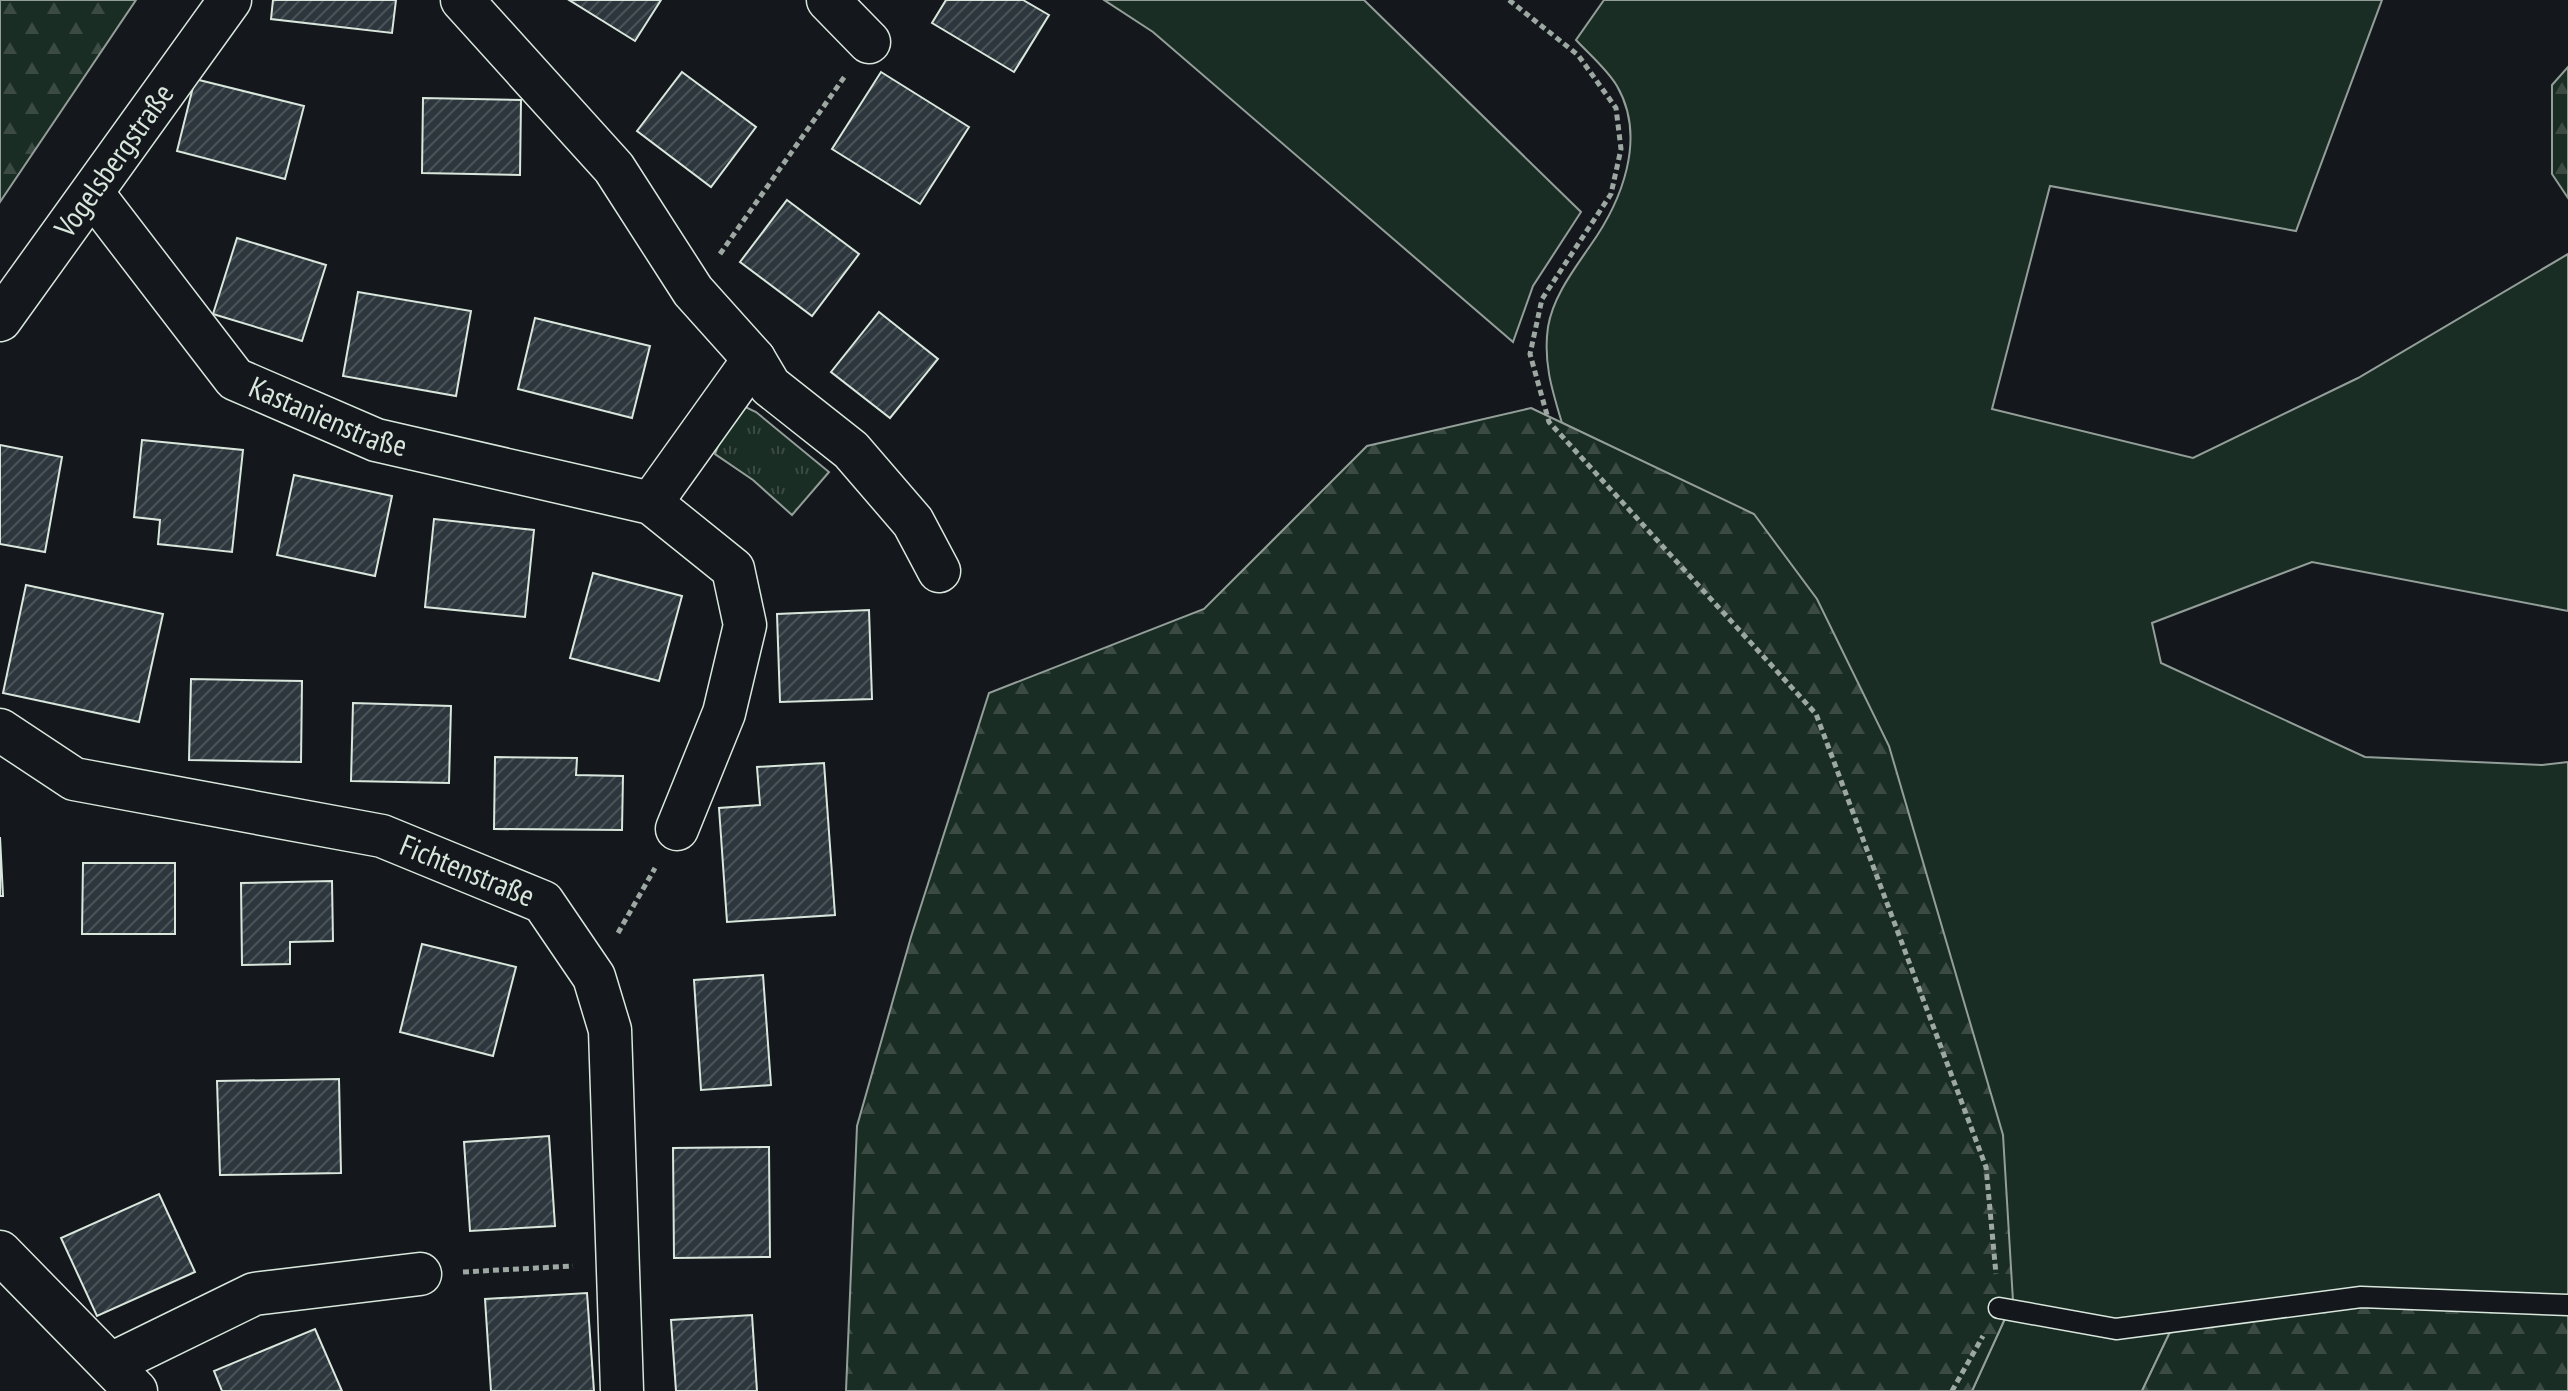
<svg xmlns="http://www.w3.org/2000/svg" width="2568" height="1391" viewBox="0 0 2568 1391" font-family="'PT Sans Narrow',sans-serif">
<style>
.grass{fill:#1a2d24;stroke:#939e99;stroke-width:2}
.forest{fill:url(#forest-firs);stroke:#939e99;stroke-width:2}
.park{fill:url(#park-tufts);stroke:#939e99;stroke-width:2}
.building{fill:url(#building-hatch);stroke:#d8e6dc;stroke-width:2}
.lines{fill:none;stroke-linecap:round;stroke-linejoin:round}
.lane-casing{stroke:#d8e6dc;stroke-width:23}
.street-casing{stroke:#d8e6dc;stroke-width:45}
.path{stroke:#9da8a2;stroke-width:5;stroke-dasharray:6 4;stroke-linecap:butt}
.lane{stroke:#14181c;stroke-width:20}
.street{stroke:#14181c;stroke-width:42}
.labels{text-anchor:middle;stroke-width:6;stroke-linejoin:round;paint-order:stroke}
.street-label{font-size:30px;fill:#d8e6dc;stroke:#14181c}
</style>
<defs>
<pattern id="forest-firs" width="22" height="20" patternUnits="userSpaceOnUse" patternTransform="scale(2)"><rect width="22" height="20" fill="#1a2d24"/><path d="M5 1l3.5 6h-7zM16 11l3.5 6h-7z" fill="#3b4b43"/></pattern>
<pattern id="park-tufts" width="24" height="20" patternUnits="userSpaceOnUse" patternTransform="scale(2)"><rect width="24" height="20" fill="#1a2d24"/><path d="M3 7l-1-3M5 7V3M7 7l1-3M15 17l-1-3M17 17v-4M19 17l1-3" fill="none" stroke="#3b4b43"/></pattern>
<pattern id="building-hatch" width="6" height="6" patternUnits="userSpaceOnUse" patternTransform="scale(2)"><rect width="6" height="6" fill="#2c363c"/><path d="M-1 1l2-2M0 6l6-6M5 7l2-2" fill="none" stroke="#4a5358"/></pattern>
</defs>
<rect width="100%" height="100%" fill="#14181c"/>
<!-- grass -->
<g class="grass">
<path d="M1104,0H1364L1581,212L1533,286L1513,342L1153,32Z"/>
<path d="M1604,0H2382L2296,231L2050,186L1992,409L2193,458L2358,378L2568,254V611L2312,562L2152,623L2161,663L2365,757L2542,765L2568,762V1312L2170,1332L2142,1391H1972L2013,1301L1754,515L1562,423C1552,390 1543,362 1548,327C1553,297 1573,271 1590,246C1622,201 1647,138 1617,86C1607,69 1589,54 1576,40Z"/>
</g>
<!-- forest -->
<g class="forest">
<path d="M0,0H136L0,202Z"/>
<path d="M2568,67V198L2552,174V85Z"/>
<path d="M1531,408L1754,514L1817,599L1889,746L2003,1135L2013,1301L1972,1391H846L857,1126L911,937L989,693L1204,609L1367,446Z"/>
<path d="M2249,1305L2568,1312V1391H2142L2170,1332Z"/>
</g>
<!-- park -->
<path class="park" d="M735,402L756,412L829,472L792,515L753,480L715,454Z"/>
<!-- building -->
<g class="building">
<path d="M273,0H396L392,33L271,19Z"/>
<path d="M569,0H661L635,41Z"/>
<path d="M946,0H1023L1049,15L1014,72L932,23Z"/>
<path d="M682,72L756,127L711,187L637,131Z"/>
<path d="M881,72L969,127L920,204L832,149Z"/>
<path d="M195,79L304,106L285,179L177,151Z"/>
<path d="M423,98L521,100L520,175L422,173Z"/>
<path d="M787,200L859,254L812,316L740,262Z"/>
<path d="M237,238L326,265L302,341L213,314Z"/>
<path d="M358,292L471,311L456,396L343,376Z"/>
<path d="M879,312L938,359L890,418L831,372Z"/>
<path d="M535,318L650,346L632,418L518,389Z"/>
<path d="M142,440L243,450L232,552L158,544L160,520L134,517Z"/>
<path d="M0,445L62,457L45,552L0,544Z"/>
<path d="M294,475L392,496L375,576L277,555Z"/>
<path d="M434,519L534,530L525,617L425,607Z"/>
<path d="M593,573L682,596L659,681L570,658Z"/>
<path d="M26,585L163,614L139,722L3,693Z"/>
<path d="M869,610L872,699L780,702L777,614Z"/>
<path d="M191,679L302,681L301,762L189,760Z"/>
<path d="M353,703L451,706L449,783L351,781Z"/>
<path d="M495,757L577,758L576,775L623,776L622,830L494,829Z"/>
<path d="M824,763L835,915L727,922L719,808L760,805L757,767Z"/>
<path d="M0,837L3,896H0Z"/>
<path d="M83,863H175V934H82Z"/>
<path d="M332,881L333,941L290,942V964L242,965L241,883Z"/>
<path d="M422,944L516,967L493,1056L400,1032Z"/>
<path d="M763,975L771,1085L701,1090L694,980Z"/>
<path d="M339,1079L341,1173L220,1175L217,1081Z"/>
<path d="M549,1136L555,1226L470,1231L464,1142Z"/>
<path d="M769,1147L770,1257L674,1258L673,1148Z"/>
<path d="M159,1194L195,1272L97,1316L61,1238Z"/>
<path d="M587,1293L594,1391H491L485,1299Z"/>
<path d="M752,1315L757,1391H676L671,1320Z"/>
<path d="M315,1329L342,1391H222L214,1371Z"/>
</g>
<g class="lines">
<defs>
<path id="lane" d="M1999,1308L2116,1329L2361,1297L2568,1305"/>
<g id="street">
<path d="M462,0L614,168L693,291L754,359L651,503"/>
<path d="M828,0L869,42"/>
<path id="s1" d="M93,194L235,379L376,440L651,503L733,569L745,625L724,713L677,829"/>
<path id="s2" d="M0,320L230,0"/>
<path d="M754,359L770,386L851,450L913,522L939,571"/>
<path id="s3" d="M0,730L74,779L382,836L543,902L594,977L610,1030L622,1391"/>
<path d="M0,1252L136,1391"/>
<path d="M111,1364L254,1294L420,1274"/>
</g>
</defs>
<!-- lane casing -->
<use href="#lane" class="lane-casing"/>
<!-- street casing -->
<use href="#street" class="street-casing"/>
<!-- path -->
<g class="path">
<path d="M1509,0L1578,55L1616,108L1621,149L1611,194L1542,299L1530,354L1549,422L1816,714L1986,1167L1996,1274"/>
<path d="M720,254L845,76"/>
<path d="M618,933L655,868"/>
<path d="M463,1272L573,1266"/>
<path d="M1952,1391L1983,1336"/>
</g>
<!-- lane -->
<use href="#lane" class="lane"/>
<!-- street -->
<use href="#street" class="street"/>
</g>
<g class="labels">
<!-- street labels -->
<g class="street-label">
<text dy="10" stroke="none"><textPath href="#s2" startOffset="196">Vogelsbergstraße</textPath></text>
<text dy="10" stroke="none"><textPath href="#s1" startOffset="334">Kastanienstraße</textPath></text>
<text dy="10" stroke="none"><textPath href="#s3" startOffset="494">Fichtenstraße</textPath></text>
</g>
</g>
</svg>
